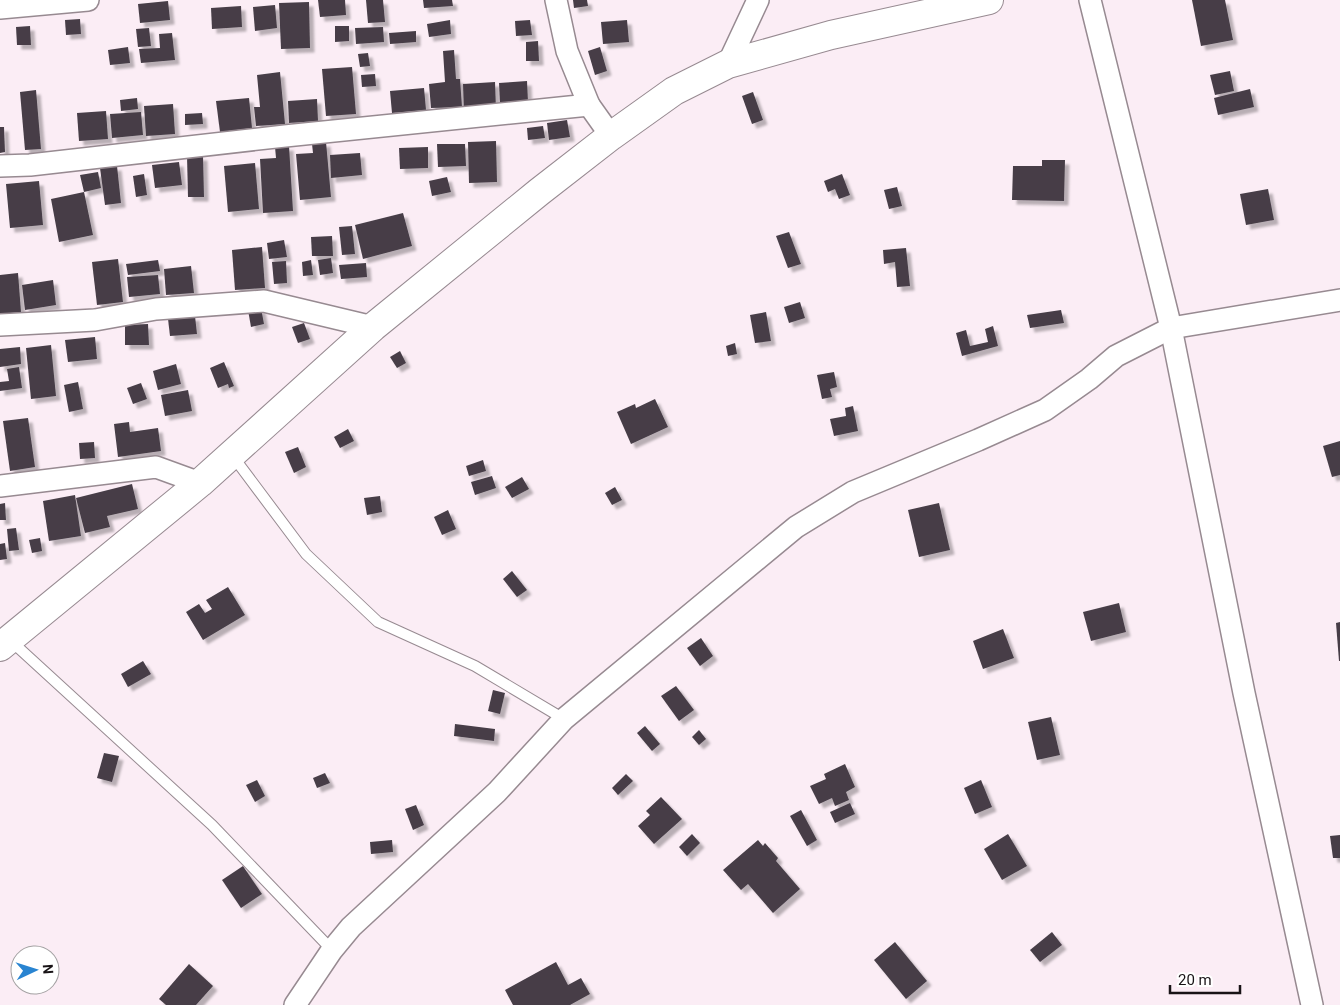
<svg xmlns="http://www.w3.org/2000/svg" width="1340" height="1005" viewBox="0 0 1340 1005" font-family="Roboto,sans-serif">
<style>
.building{fill:#463e47;filter:url(#shadow)}
.lines{fill:none;stroke-linecap:round;stroke-linejoin:round}
.lane-casing{stroke:#978a91;stroke-width:12}
.street-casing{stroke:#978a91;stroke-width:24}
.secondary-casing{stroke:#978a91;stroke-width:30}
.lane{stroke:#fff;stroke-width:10}
.street{stroke:#fff;stroke-width:21}
.secondary{stroke:#fff;stroke-width:28}
</style>
<defs>
<filter id="shadow"><feDropShadow dx="4.5" dy="4.5" stdDeviation="1" flood-color="#0004"/></filter>
</defs>
<rect width="100%" height="100%" fill="#fbedf5"/>
<!-- building -->
<g class="building">
<path d="M318,0H345L346,15L320,17Z"/>
<path d="M366,0H383L385,22L368,23Z"/>
<path d="M423,0H452L453,6L424,8Z"/>
<path d="M573,0H587L588,6L574,8Z"/>
<path d="M1192,0H1225L1233,40L1201,46Z"/>
<path d="M168,1L170,20L140,23L138,4Z"/>
<path d="M309,2L310,48L281,49L279,3Z"/>
<path d="M275,5L277,28L255,31L253,7Z"/>
<path d="M241,6L242,27L212,29L211,8Z"/>
<path d="M80,19L81,34L66,35L65,20Z"/>
<path d="M450,20L451,34L429,37L427,24Z"/>
<path d="M530,20L532,35L516,36L515,21Z"/>
<path d="M627,20L629,42L603,44L601,22Z"/>
<path d="M30,26L31,45H17L16,27Z"/>
<path d="M335,26H349V41L335,42Z"/>
<path d="M383,27L384,42L356,44L355,28Z"/>
<path d="M149,28L151,46L138,47L136,29Z"/>
<path d="M416,31V42L390,44L389,33Z"/>
<path d="M172,33L175,60L141,63L139,49L160,48L159,34Z"/>
<path d="M538,41L539,61H526V42Z"/>
<path d="M128,47L130,63L110,65L108,50Z"/>
<path d="M600,47L607,71L595,75L588,51Z"/>
<path d="M454,50L456,79H460L462,107L431,108L429,84L445,82L443,51Z"/>
<path d="M368,53L370,66L360,67L358,54Z"/>
<path d="M352,67L356,114L326,116L322,69Z"/>
<path d="M1230,71L1234,91L1215,95L1210,75Z"/>
<path d="M280,72L285,124L256,126L254,107H260L257,75Z"/>
<path d="M375,74L376,86L362,87L361,75Z"/>
<path d="M527,81L528,102L500,104L499,83Z"/>
<path d="M495,82L496,110L464,112L463,84Z"/>
<path d="M424,88L426,110L392,113L390,91Z"/>
<path d="M1250,89L1254,107L1218,115L1214,98Z"/>
<path d="M36,90L41,149L25,150L20,92Z"/>
<path d="M753,92L763,120L752,124L742,96Z"/>
<path d="M137,98L138,109L121,111L120,100Z"/>
<path d="M249,98L252,128L220,132L216,101Z"/>
<path d="M317,99L318,121L289,123L288,101Z"/>
<path d="M173,104L175,134L146,136L144,106Z"/>
<path d="M106,111L108,139L79,141L77,113Z"/>
<path d="M141,112L143,135L112,138L110,114Z"/>
<path d="M202,113L203,124L185,125V114Z"/>
<path d="M567,120L570,137L549,140L547,123Z"/>
<path d="M543,126L545,138L528,140L527,128Z"/>
<path d="M0,127H4L5,152L0,153Z"/>
<path d="M496,141L497,182L469,183L468,142Z"/>
<path d="M326,142L331,197L300,200L296,154L313,153L312,144Z"/>
<path d="M437,144H465L466,166L438,167Z"/>
<path d="M289,146L293,211L263,213L260,159L276,158L275,147Z"/>
<path d="M428,147V168L400,169L399,148Z"/>
<path d="M360,153L362,175L331,178L330,155Z"/>
<path d="M187,156H203L204,197H188Z"/>
<path d="M1042,160H1065L1064,201L1012,200L1013,166H1042Z"/>
<path d="M179,162L182,185L155,188L152,165Z"/>
<path d="M255,163L259,209L228,212L224,166Z"/>
<path d="M117,166L121,203L105,205L100,168Z"/>
<path d="M98,172L101,188L84,192L93,235L59,242L51,199L84,192L80,175Z"/>
<path d="M144,174L147,195L136,197L133,176Z"/>
<path d="M842,174L850,195L839,199L835,189L828,192L824,181Z"/>
<path d="M447,177L451,192L432,196L429,181Z"/>
<path d="M39,181L43,225L10,228L6,184Z"/>
<path d="M897,187L902,206L889,209L884,190Z"/>
<path d="M1268,189L1274,220L1246,225L1240,194Z"/>
<path d="M403,213L412,246L363,259L355,225Z"/>
<path d="M352,226L355,254L342,255L339,227Z"/>
<path d="M789,232L801,264L788,268L776,236Z"/>
<path d="M332,236L333,256H312L311,237Z"/>
<path d="M284,240L287,257L269,259L267,243Z"/>
<path d="M262,247L265,288L235,290L232,250Z"/>
<path d="M906,248L910,286L897,287L895,262L884,264L883,250Z"/>
<path d="M331,258L333,273L320,275L318,260Z"/>
<path d="M118,259L123,302L97,305L92,262Z"/>
<path d="M158,260L160,271L128,275L126,264Z"/>
<path d="M311,260L313,275L303,276L302,262Z"/>
<path d="M286,261L287,283L274,284L272,262Z"/>
<path d="M366,263L367,277L341,279L339,265Z"/>
<path d="M191,266L194,293L166,295L164,269Z"/>
<path d="M18,273L21,312L0,314V275Z"/>
<path d="M158,275L160,294L129,297L127,277Z"/>
<path d="M53,280L56,305L25,310L22,285Z"/>
<path d="M800,302L805,318L789,323L784,307Z"/>
<path d="M261,308L264,324L251,327L248,310Z"/>
<path d="M1061,310L1064,323L1030,328L1027,315Z"/>
<path d="M766,312L771,341L755,343L750,315Z"/>
<path d="M195,316L197,334L170,336L168,319Z"/>
<path d="M304,323L310,339L298,343L292,327Z"/>
<path d="M148,324L149,345H125V325Z"/>
<path d="M993,326L998,346L962,356L956,333L966,330L970,346L988,342L985,329Z"/>
<path d="M95,337L97,359L68,362L65,340Z"/>
<path d="M735,343L737,354L728,356L726,346Z"/>
<path d="M51,345L56,396L31,399L26,348Z"/>
<path d="M20,347L21,364L0,367V349Z"/>
<path d="M400,351L406,363L397,368L390,357Z"/>
<path d="M224,362L234,386L229,388L228,384L218,388L210,368Z"/>
<path d="M176,364L181,384L158,390L153,371Z"/>
<path d="M19,367L22,388L0,391V382L9,381L7,369Z"/>
<path d="M834,372L837,387L830,389L832,397L822,399L817,375Z"/>
<path d="M78,382L83,409L69,412L64,385Z"/>
<path d="M141,383L147,399L133,404L127,388Z"/>
<path d="M188,390L192,411L165,416L161,395Z"/>
<path d="M655,399L668,427L631,444L617,412L635,404L636,408Z"/>
<path d="M853,406L858,431L834,436L830,419L846,416L845,408Z"/>
<path d="M28,418L35,467L10,471L3,421Z"/>
<path d="M129,422L130,432L158,428L161,451L118,457L114,424Z"/>
<path d="M348,429L354,441L340,448L334,437Z"/>
<path d="M1340,441V475L1332,477L1323,446Z"/>
<path d="M94,442L95,458L80,459L79,443Z"/>
<path d="M298,447L306,467L294,473L285,452Z"/>
<path d="M483,460L486,471L469,476L466,466Z"/>
<path d="M492,476L496,488L475,495L471,482Z"/>
<path d="M522,477L529,489L512,498L505,487Z"/>
<path d="M132,484L138,509L107,516L110,527L85,533L76,498Z"/>
<path d="M615,487L622,500L612,505L605,493Z"/>
<path d="M75,495L81,536L49,541L43,501Z"/>
<path d="M380,496L382,512L367,515L364,498Z"/>
<path d="M5,503L6,520H0V504Z"/>
<path d="M939,503L950,550L919,557L908,510Z"/>
<path d="M448,510L456,529L442,535L434,517Z"/>
<path d="M16,528L19,550L9,551L7,529Z"/>
<path d="M40,538L42,551L32,553L29,540Z"/>
<path d="M5,543L7,559L0,560V544Z"/>
<path d="M512,571L527,590L517,597L503,579Z"/>
<path d="M228,587L245,615L203,640L186,612L199,604L205,613L212,609L206,600Z"/>
<path d="M1119,603L1126,632L1091,641L1083,612Z"/>
<path d="M1340,622V661H1339L1336,623Z"/>
<path d="M1003,629L1014,658L983,669L973,641Z"/>
<path d="M701,638L713,656L700,666L687,648Z"/>
<path d="M143,661L151,674L128,687L121,674Z"/>
<path d="M676,686L694,710L679,721L661,696Z"/>
<path d="M493,690L505,693L500,714L488,711Z"/>
<path d="M1051,717L1060,755L1037,760L1028,722Z"/>
<path d="M455,724L495,729L494,741L454,736Z"/>
<path d="M645,726L660,744L652,751L637,733Z"/>
<path d="M699,730L706,739L699,745L692,737Z"/>
<path d="M104,753L119,756L112,782L97,778Z"/>
<path d="M845,764L855,787L846,792L849,800L835,806L832,798L819,804L810,786L826,779L824,774Z"/>
<path d="M325,773L330,783L317,788L313,778Z"/>
<path d="M626,774L633,781L618,795L612,788Z"/>
<path d="M257,780L265,796L255,802L246,785Z"/>
<path d="M981,780L992,807L975,814L964,788Z"/>
<path d="M661,797L682,819L654,844L638,826L650,815L646,811Z"/>
<path d="M850,803L855,814L835,823L830,812Z"/>
<path d="M416,805L424,825L413,830L405,809Z"/>
<path d="M801,810L817,840L807,846L790,816Z"/>
<path d="M692,834L700,843L687,856L679,847Z"/>
<path d="M1008,834L1027,866L1002,880L984,849Z"/>
<path d="M1340,835V858H1333L1330,836Z"/>
<path d="M392,840L393,852L371,854L370,842Z"/>
<path d="M758,840L763,846L765,843L778,858L776,861L800,889L773,913L748,884L741,890L723,870Z"/>
<path d="M243,866L262,894L241,908L222,880Z"/>
<path d="M1052,932L1062,945L1040,962L1030,950Z"/>
<path d="M895,942L927,981L906,999L874,960Z"/>
<path d="M556,962L568,985L581,978L590,994L570,1005H513L505,990Z"/>
<path d="M189,964L213,986L196,1005H166L159,999Z"/>
</g>
<g class="lines">
<defs>
<g id="lane">
<path d="M232,455L306,554L378,622L475,666L564,719"/>
<path d="M10,640L212,825L332,950"/>
</g>
<g id="street">
<path d="M556,0L567,51L589,105L611,136"/>
<path d="M1090,0L1171,328L1244,693L1312,1005"/>
<path d="M0,8L88,0"/>
<path d="M728,64L758,0"/>
<path d="M0,166L30,165L285,136L589,105"/>
<path d="M0,325L95,320L156,309L264,301L373,327"/>
<path d="M0,486L156,467L200,483"/>
<path d="M295,1005L332,950L351,927L497,792L564,719L796,527L853,492L978,440L1045,410L1089,379L1116,356L1171,328L1340,300"/>
</g>
<path id="secondary" d="M0,647L200,483L373,327L539,192L611,136L674,91L728,64L831,35L989,0"/>
</defs>
<!-- lane casing -->
<use href="#lane" class="lane-casing"/>
<!-- street casing -->
<use href="#street" class="street-casing"/>
<!-- secondary casing -->
<use href="#secondary" class="secondary-casing"/>
<!-- lane -->
<use href="#lane" class="lane"/>
<!-- street -->
<use href="#street" class="street"/>
<!-- secondary -->
<use href="#secondary" class="secondary"/>
</g>
<!-- north arrow -->
<g transform="translate(35 970) rotate(86)"><circle r="24" fill="#ffffff" stroke="#a3a1a2"/>
<path d="M0-4L9 19L0 12L-9 19Z" fill="#2984d1"/>
<text y="-8" font-size="14" font-weight="bold" text-anchor="middle" fill="#181316">N</text>
</g>
<!-- scale -->
<path d="M1170 985v8h70v-8" fill="none" stroke="#181316" stroke-width="2.5"/>
<text x="1178" y="985" font-size="15" fill="#181316" stroke="#ffffff" stroke-width="4" paint-order="stroke">20 m</text>
</svg>
